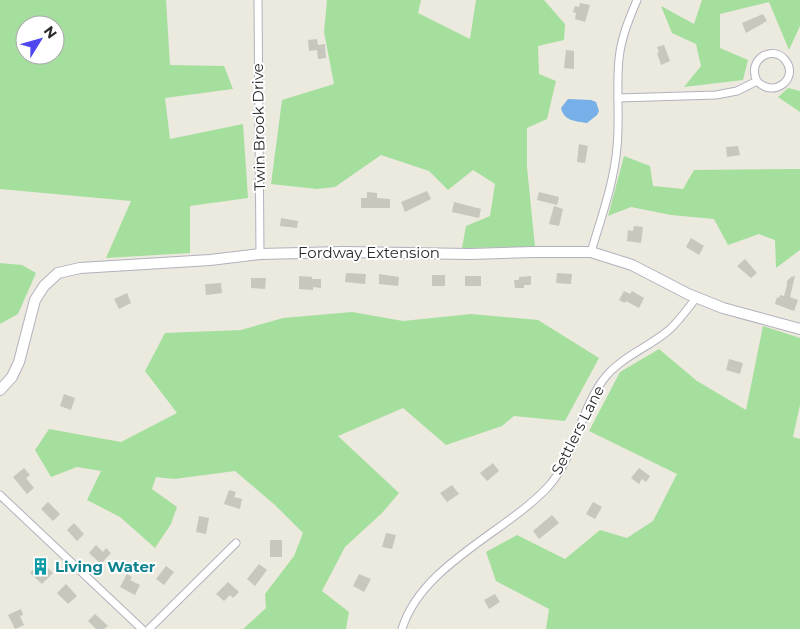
<svg xmlns="http://www.w3.org/2000/svg" width="800" height="629" viewBox="0 0 800 629" font-family="Montserrat,sans-serif">
<style>
.green{fill:#a5df9e;fill-rule:evenodd}
.water{fill:#77b0e8}
.building{fill:#c8c7bd}
.lines{fill:none;stroke-linecap:round;stroke-linejoin:round}
.street-casing{stroke:#b2b1be;stroke-width:9}
.secondary-casing{stroke:#b2b1be;stroke-width:12}
.street{stroke:#fff;stroke-width:7}
.secondary{stroke:#fff;stroke-width:10}
.labels{text-anchor:middle;stroke-width:4;stroke-linejoin:round;paint-order:stroke}
.street-label{font-size:15px;fill:#2b2b2b;stroke:#fff}
.culture-label{font-size:15px;font-weight:bold;fill:#0d838f;stroke:#fff;text-anchor:start}
</style>
<rect width="100%" height="100%" fill="#ece9de"/>
<!-- green -->
<g class="green">
<path d="M0,0H166L170,65L224,66L233,89L165,98L170,139L243,124L248,198L190,206V253L106,258L131,201L0,189ZM25,25H55V55H25Z"/>
<path d="M327,0H421L418,13L470,39L476,0H544L565,24L564,40L538,46L539,74L556,81L547,119L527,128V167L535,247L462,248L466,226L490,216L495,184L473,170L448,190L429,171L381,155L335,187L317,189L271,184L282,100L334,84L324,32Z"/>
<path d="M702,0H800V26L789,50L769,2L720,14V48L748,60L743,80L684,87L701,66L696,44L672,33L661,6L694,24Z"/>
<path d="M788,88L800,91V112L778,97Z"/>
<path d="M624,156L650,166L653,186L683,189L694,170L800,169V250L776,268L775,240L759,234L728,245L714,219L671,215L631,207L608,216Z"/>
<path d="M0,263L22,265L36,273L18,314L0,324Z"/>
<path d="M352,312L403,321L471,314L538,320L599,358L565,421L514,416L502,426L446,445L403,408L338,436L399,493L382,513L345,547L322,591L349,612L346,629H243L266,608L265,594L294,556L303,533L275,505L235,471L174,479L156,477L152,489L177,507L171,524L155,548L120,517L87,500L101,471L77,467L51,477L35,450L49,429L121,442L177,413L145,371L165,333L241,330L283,318Z"/>
<path d="M763,326L800,338V405L793,437L800,439V629H546L549,609L496,581L486,552L517,535L565,559L600,530L627,538L653,521L677,474L589,431L620,372L659,349L697,381L746,410Z"/>
</g>
<!-- water -->
<path class="water" d="M568,99L591,100L596,102L599,111L597,115L587,123C575,121 564,121 561,108Z"/>
<!-- building -->
<g class="building">
<path d="M580,3L590,5L585,22L575,19L576,13L573,12L575,6L579,7Z"/>
<path d="M763,14L767,21L746,33L742,23Z"/>
<path d="M317,39L318,45L325,44L326,58L318,59L317,50L309,51L308,40Z"/>
<path d="M664,45L670,61L661,65L657,53L659,52L657,47Z"/>
<path d="M566,50L574,51V69L564,68Z"/>
<path d="M579,144L588,146L585,163L577,162Z"/>
<path d="M738,146L740,155L727,157L726,147Z"/>
<path d="M427,191L431,199L405,212L401,202Z"/>
<path d="M367,192L377,193V198L390,199V208H361V198H367Z"/>
<path d="M539,192L559,197L557,205L537,200Z"/>
<path d="M454,202L481,209L479,218L452,212Z"/>
<path d="M554,206L563,209L559,226L549,224Z"/>
<path d="M281,218L298,221L297,228L280,226Z"/>
<path d="M634,226L643,227L641,243L627,241L628,230L633,231Z"/>
<path d="M691,238L704,246L699,255L686,247Z"/>
<path d="M745,259L757,273L751,278L737,266Z"/>
<path d="M346,273L366,274L365,284L345,282Z"/>
<path d="M557,273L572,274L571,284L556,283Z"/>
<path d="M379,274L399,277L398,286L379,284Z"/>
<rect x="432" y="275" width="13" height="11"/>
<path d="M299,276L312,277V279H321V288L313,287V290L299,289Z"/>
<rect x="465" y="276" width="16" height="10"/>
<path d="M531,276V285H524V288H515L514,280H519V277Z"/>
<path d="M795,276L790,297L798,300L794,311L775,304L777,297L779,298L780,295L784,296L787,285V281L791,277Z"/>
<path d="M251,278H266L265,289L251,288Z"/>
<path d="M221,283L222,293L206,295L205,284Z"/>
<path d="M624,291L630,294L632,291L644,298L639,308L626,301L625,303L619,300Z"/>
<path d="M127,293L131,303L119,309L114,299Z"/>
<path d="M729,359L743,363L740,374L726,370Z"/>
<path d="M64,394L75,398L71,410L60,406Z"/>
<path d="M493,463L499,471L487,481L480,473Z"/>
<path d="M24,468L30,475L26,478L34,488L27,494L13,477Z"/>
<path d="M639,468L650,476L646,482L642,479L639,484L631,478Z"/>
<path d="M452,485L459,494L447,502L440,493Z"/>
<path d="M229,490L236,492L234,497L242,499L240,509L224,504Z"/>
<path d="M48,502L60,514L53,521L41,509Z"/>
<path d="M593,502L602,507L595,519L586,514Z"/>
<path d="M552,515L559,523L539,539L533,531Z"/>
<path d="M199,516L209,518L206,534L196,532Z"/>
<path d="M74,523L84,534L77,541L67,530Z"/>
<path d="M386,533L396,535L392,549L382,547Z"/>
<rect x="270" y="540" width="12" height="17"/>
<path d="M96,545L103,552L106,548L111,553L101,564L89,553Z"/>
<path d="M41,561L53,573L42,584L30,573Z"/>
<path d="M259,564L267,570L255,586L247,579Z"/>
<path d="M166,566L174,572L164,585L156,579Z"/>
<path d="M127,574L132,577L130,580L140,585L135,595L120,587Z"/>
<path d="M359,574L371,579L364,592L353,586Z"/>
<path d="M228,582L239,592L233,598L230,595L224,601L216,594Z"/>
<path d="M66,584L77,596L68,604L57,593Z"/>
<path d="M495,594L500,602L489,609L484,600Z"/>
<path d="M21,609L23,615L20,616L24,625L15,629L8,615Z"/>
<path d="M95,614L108,626L104,629H96L88,621Z"/>
</g>
<g class="lines">
<defs>
<g id="street">
<path d="M258,0L260,254"/>
<path d="M618,98L716,95L737,91L757,81C746,60 773,43 786,61C799,79 773,99 757,81"/>
<path d="M591,252C601,218 614,183 617,147C620,118 616,88 619,59C621,38 629,19 637,0"/>
<path d="M0,495L142,629"/>
<path d="M149,629L236,543"/>
<path d="M402,629C421,566 504,533 547,488C575,458 579,413 603,380C620,357 648,348 669,330C680,320 688,308 696,298"/>
</g>
<path id="secondary" d="M0,390L12,377L19,362L35,300L44,286L58,273L80,268L210,260L260,254L343,252L470,254L533,252H591L632,265L688,294L723,308L800,329"/>
</defs>
<!-- street casing -->
<use href="#street" class="street-casing"/>
<!-- secondary casing -->
<use href="#secondary" class="secondary-casing"/>
<!-- street -->
<use href="#street" class="street"/>
<!-- secondary -->
<use href="#secondary" class="secondary"/>
</g>
<!-- icons -->
<defs>
<symbol id="building-bare" viewBox="-9 -9 18 18"><path d="M-4-6H4V6H1V3H-1V6H-4ZM-2.5-4.3h1.7v1.8h-1.7ZM.8-4.3h1.7v1.8H.8ZM-2.5-1h1.7V.8h-1.7ZM.8-1h1.7V.8H.8Z" fill="#0f9aa8" stroke="#fff" stroke-width="2.5" paint-order="stroke"/></symbol>
</defs>
<g fill-rule="evenodd">
<use href="#building-bare" x="28" y="554" width="25" height="25"/>
</g>
<g class="labels">
<!-- street labels -->
<g class="street-label">
<text transform="translate(259 127) rotate(-91)" y="5">Twin Brook Drive</text>
<text x="369" y="258">Fordway Extension</text>
<text transform="translate(578 430) rotate(-63)" y="5">Settlers Lane</text>
</g>
<!-- culture labels -->
<g class="culture-label">
<text x="55" y="572">Living Water</text>
</g>
</g>
<!-- north arrow -->
<g transform="translate(40 40) rotate(53)"><circle r="24" fill="#ffffff" stroke="#aaaaaa"/>
<path d="M0-4L9 19L0 12L-9 19Z" fill="#4f48f0"/>
<text y="-8" font-size="14" font-weight="bold" text-anchor="middle" fill="#2b2b2b">N</text>
</g>
</svg>
